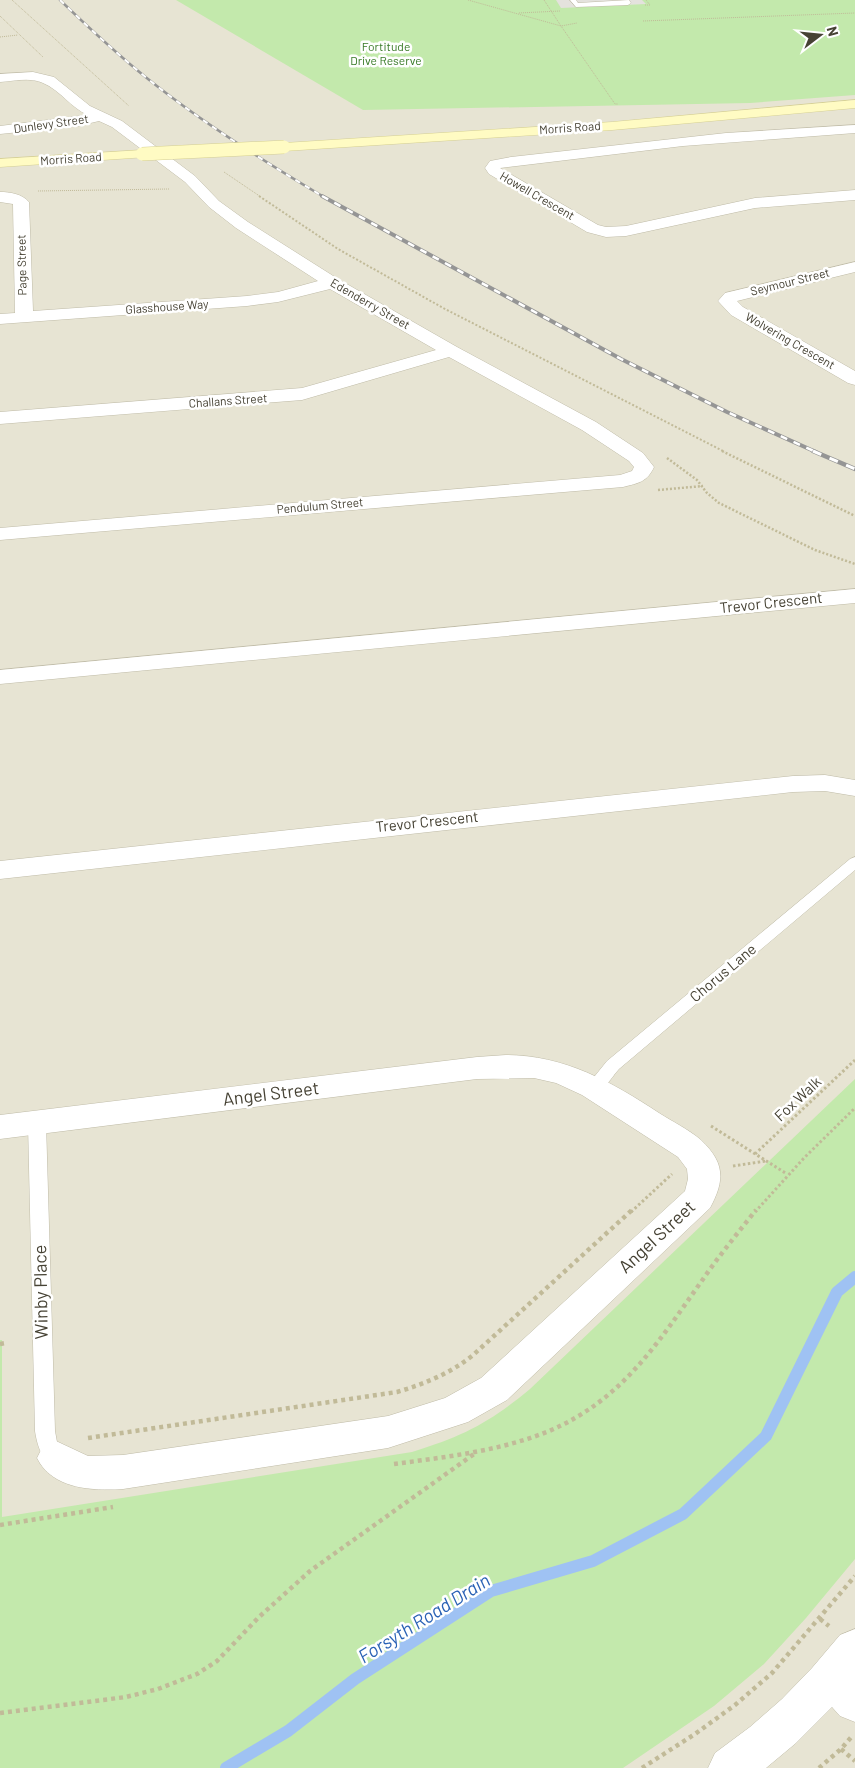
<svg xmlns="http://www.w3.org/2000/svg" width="855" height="1768" viewBox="0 0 855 1768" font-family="Barlow,sans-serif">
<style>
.residential{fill:#e7e4d3}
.green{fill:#c3e9ac}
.parking{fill:#e4e2dd}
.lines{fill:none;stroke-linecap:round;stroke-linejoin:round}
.stream{stroke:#9fc2f3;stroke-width:12}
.lane-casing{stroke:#bfbba7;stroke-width:1}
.street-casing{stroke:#bfbba7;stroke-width:1}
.secondary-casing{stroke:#d5cf93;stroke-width:1}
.path-far4{stroke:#c1ba98;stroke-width:1;stroke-dasharray:1 1;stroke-linecap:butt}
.path-far3{stroke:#c1ba98;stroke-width:2;stroke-dasharray:2 2;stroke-linecap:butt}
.path-far2{stroke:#c1ba98;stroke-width:2.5;stroke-dasharray:2 2;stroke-linecap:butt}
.path-far1{stroke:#c1ba98;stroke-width:3;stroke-dasharray:2.5 2.5;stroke-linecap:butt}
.path{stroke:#c1ba98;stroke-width:4.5;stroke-dasharray:4 4;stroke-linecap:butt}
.lane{fill:#fff;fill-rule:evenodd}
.street{fill:#fff;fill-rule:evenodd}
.secondary{fill:#fffbc3;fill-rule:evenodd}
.rail-far2-casing{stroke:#959595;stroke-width:2.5}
.rail-far1-casing{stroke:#959595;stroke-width:4}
.rail-casing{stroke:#959595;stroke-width:4.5}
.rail-far2{stroke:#fff;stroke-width:2;stroke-dasharray:5.5;stroke-linecap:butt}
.rail-far1{stroke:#fff;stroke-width:2.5;stroke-dasharray:7;stroke-linecap:butt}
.rail{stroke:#fff;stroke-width:3;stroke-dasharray:9;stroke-linecap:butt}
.secondary-bridge-casing{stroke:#d5cf93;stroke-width:14;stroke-linecap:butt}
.secondary-bridge{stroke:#fffbc3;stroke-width:13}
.labels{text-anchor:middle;stroke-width:5;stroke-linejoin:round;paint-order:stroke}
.far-park-label{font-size:12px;fill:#377926;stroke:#fff}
.far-street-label{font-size:12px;fill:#464234;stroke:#fff}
.street-label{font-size:15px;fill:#464234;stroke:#fff}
.near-street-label{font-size:18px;fill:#464234;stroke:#fff}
.near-water-label{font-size:19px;font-style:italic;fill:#2a62b5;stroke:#fff}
</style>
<rect width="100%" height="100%" fill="#f3f1e5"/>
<!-- residential -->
<rect class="residential" x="0" y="0" width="855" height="1768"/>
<!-- green -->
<g class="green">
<path d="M176,0H855V95L750,103L363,110Z"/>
<path d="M855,1079V1559L806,1618L764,1664L714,1706L623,1768H0V1340H2V1517L412,1452C464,1436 489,1423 530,1389Z"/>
</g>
<!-- parking -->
<path class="parking" d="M556,0H642L646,4L561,8Z"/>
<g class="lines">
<!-- stream -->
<path class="stream" d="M226,1768L288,1731L355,1679L491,1591L593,1561L683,1514L766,1436L837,1292L855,1277"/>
<defs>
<g id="lane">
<path d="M570,0H576L578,3L629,0L631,3L628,5L576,7Z"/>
<path d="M855,857V870L619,1069C610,1079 602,1096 588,1091L586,1087L607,1061L850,859Z"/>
<path d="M37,1117L43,1118L46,1123L55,1431L57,1442L66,1458L63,1464L56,1467C42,1462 37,1445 35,1431L28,1123L31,1118Z"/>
</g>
<g id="street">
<path d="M33,72L54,77L90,106L122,121L195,176L219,201L248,222L338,279L457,347L596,422L643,453L654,467C647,482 639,483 623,487L0,540V528L620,475L632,471L634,467L629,461L582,430L449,357L302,400L0,424V412L302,388L436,350L330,289L278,302L247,306L0,324V314L15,313L13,204L0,202V192C10,192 22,194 29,202L33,311L247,296L278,292L318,281L236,228L209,207L185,182L112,127L99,121L78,126L0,134V126L88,115C71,108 60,90 43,83C31,77 13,81 0,82V74Z"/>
<path d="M855,125V133L683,146L500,168L598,225L606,227L626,226L755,198L855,190V200L755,208L626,236L606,237L587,232L489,174L485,168L490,161L511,157L726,133Z"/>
<path d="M855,262V272L737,301L743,307L855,371V385L848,383L731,315L718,301L725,293Z"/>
<path d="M855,589V603L0,684V670Z"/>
<path d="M825,775L855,780V796L825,791L793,792L0,879V861L793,776Z"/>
<path d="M506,1055C564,1055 612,1082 659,1113C673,1122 688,1129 701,1140C725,1163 725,1180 710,1208L507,1400L468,1422L388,1448L123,1489C92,1491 52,1489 37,1458L43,1446L56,1441L88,1456L123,1455L388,1416L445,1398L481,1378L685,1191L688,1179L687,1169L678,1157L582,1095L556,1083L534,1078L477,1079L0,1139V1115L477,1057Z"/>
<path d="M855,1629V1722L840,1716L832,1707L796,1743L766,1768H708L715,1753L750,1727L782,1699L812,1668L840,1635Z"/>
</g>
<g id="secondary">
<path d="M855,100V108L612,130L284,151L279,150L277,147L279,144L284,143L612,122Z"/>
<path d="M142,150L147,151L149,154L147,157L0,167V159Z"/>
</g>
</defs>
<!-- lane casing -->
<use href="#lane" class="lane-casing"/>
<!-- street casing -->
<use href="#street" class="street-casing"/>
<!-- secondary casing -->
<use href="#secondary" class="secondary-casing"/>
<!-- path-far4 -->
<g class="path-far4">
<path d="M12,0L129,106"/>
<path d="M468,0L561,26L615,104H618"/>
<path d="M544,0L561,26L577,23"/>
<path d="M645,5H650L646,0"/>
<path d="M519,13L560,11"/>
<path d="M0,16L43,57"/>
<path d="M643,21L855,13"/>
<path d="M0,37L18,35"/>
<path d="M224,172L261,197"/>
<path d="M38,191L169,189"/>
</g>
<!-- path-far3 -->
<path class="path-far3" d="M259,196L338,249L445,309L725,452"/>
<!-- path-far2 -->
<g class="path-far2">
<path d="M722,451L855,516"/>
<path d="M667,458L697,480L707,493L719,503L815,550L855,564"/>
<path d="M658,490L703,486"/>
</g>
<!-- path-far1 -->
<g class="path-far1">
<path d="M711,1126L787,1174"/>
<path d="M755,1154L855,1060"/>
<path d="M733,1166L766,1161"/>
<path d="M631,1212L672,1174"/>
<path d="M755,1212L804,1158L855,1108"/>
</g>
<!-- path -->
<g class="path">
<path d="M0,1344L6,1343"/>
<path d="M88,1438L397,1392C424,1384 449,1374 472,1356L632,1210"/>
<path d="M394,1464C446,1457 500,1451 549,1431C622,1400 657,1344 701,1282C718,1257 737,1234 756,1210"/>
<path d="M0,1525L113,1507"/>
<path d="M820,1619L829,1626"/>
<path d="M0,1713L126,1697L158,1689L197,1674L217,1661L259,1617L310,1571L474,1454"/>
<path d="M841,1749L855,1761"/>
<path d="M642,1768L695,1734L735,1705L772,1673L855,1576"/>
<path d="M819,1768L841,1749L853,1735"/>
</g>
<!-- lane -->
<use href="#lane" class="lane"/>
<!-- street -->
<use href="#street" class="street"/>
<!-- secondary -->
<use href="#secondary" class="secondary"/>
<defs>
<path id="rail-far2" d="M60,0C88,27 117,54 148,79C203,123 263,161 324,197"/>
<path id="rail-far1" d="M322,196L621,359L727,412L816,452"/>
<path id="rail" d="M813,451L855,469"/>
</defs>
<!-- rail-far2 casing -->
<use href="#rail-far2" class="rail-far2-casing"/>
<!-- rail-far1 casing -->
<use href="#rail-far1" class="rail-far1-casing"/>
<!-- rail casing -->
<use href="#rail" class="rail-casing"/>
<!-- rail-far2 -->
<use href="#rail-far2" class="rail-far2"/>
<!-- rail-far1 -->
<use href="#rail-far1" class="rail-far1"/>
<!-- rail -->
<use href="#rail" class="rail"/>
<defs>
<path id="secondary-bridge" d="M142,154L284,147"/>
</defs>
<!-- secondary-bridge casing -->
<use href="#secondary-bridge" class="secondary-bridge-casing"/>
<!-- secondary-bridge -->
<use href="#secondary-bridge" class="secondary-bridge"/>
</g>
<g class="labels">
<!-- far-park labels -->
<g class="far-park-label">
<text x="386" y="51">Fortitude<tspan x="386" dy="14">Drive Reserve</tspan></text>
</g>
<!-- far-street labels -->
<g class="far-street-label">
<text transform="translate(51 124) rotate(-8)" y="4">Dunlevy Street</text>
<text transform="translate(570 128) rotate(-4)" y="4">Morris Road</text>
<text transform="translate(71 159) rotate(-4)" y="4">Morris Road</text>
<text transform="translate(537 196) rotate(30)" y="4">Howell Crescent</text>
<text transform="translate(22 265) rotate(-91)" y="4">Page Street</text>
<text transform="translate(790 282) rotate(-14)" y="4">Seymour Street</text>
<text transform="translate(370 304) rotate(30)" y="4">Edenderry Street</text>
<text transform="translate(167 307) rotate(-4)" y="4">Glasshouse Way</text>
<text transform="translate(790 341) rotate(30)" y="4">Wolvering Crescent</text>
<text transform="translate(228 401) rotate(-4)" y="4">Challans Street</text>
<text transform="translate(320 506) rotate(-5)" y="4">Pendulum Street</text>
</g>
<!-- street labels -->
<g class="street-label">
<text transform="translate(771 603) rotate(-6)" y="5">Trevor Crescent</text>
<text transform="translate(427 822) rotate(-6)" y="5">Trevor Crescent</text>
<text transform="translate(723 973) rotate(-40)" y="5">Chorus Lane</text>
<text transform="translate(798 1099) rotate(-43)" y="5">Fox Walk</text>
</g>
<!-- near-street labels -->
<g class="near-street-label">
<text transform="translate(271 1094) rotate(-7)" y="6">Angel Street</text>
<text transform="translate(657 1237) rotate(-43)" y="6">Angel Street</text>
<text transform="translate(41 1292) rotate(-91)" y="6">Winby Place</text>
</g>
<!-- near-water labels -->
<g class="near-water-label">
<text transform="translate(424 1618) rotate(-32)" y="7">Forsyth Road Drain</text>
</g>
</g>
<!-- north arrow -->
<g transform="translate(820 35) rotate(74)" stroke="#ffffff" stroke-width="4" paint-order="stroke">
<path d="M0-4L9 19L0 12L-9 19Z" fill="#464234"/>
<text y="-8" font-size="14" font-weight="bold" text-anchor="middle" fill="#464234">N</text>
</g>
</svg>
